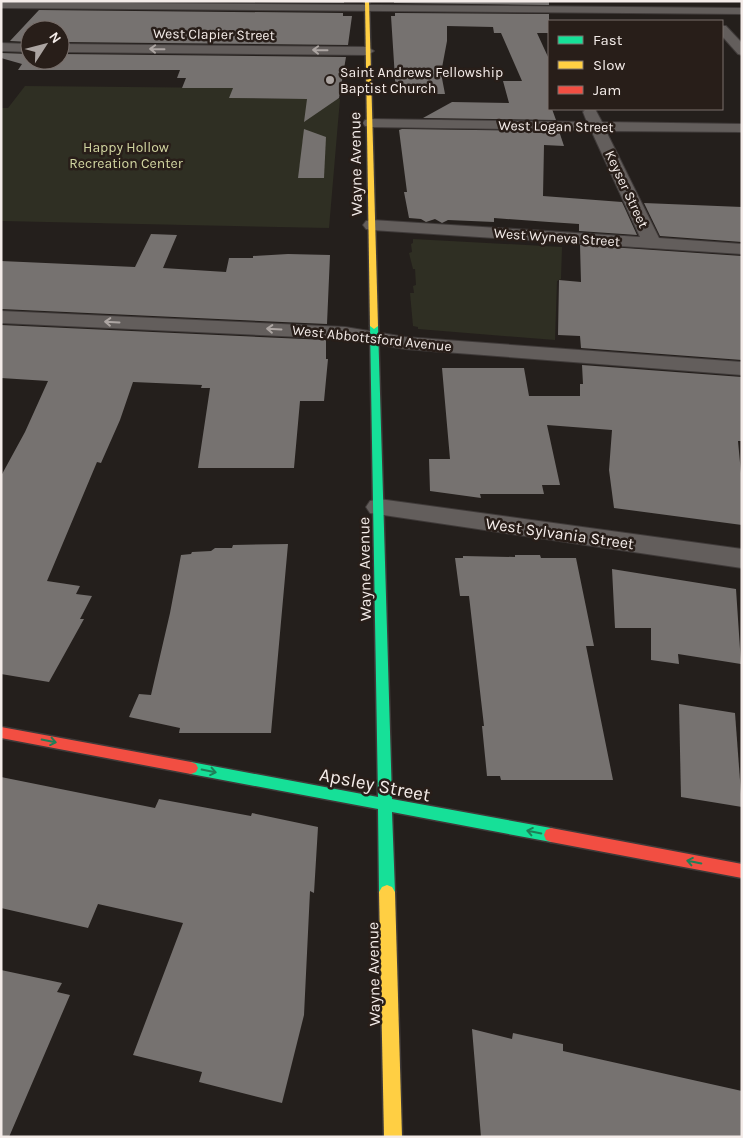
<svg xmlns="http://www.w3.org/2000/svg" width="743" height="1138" viewBox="0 0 743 1138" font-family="Karla,sans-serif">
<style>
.green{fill:#2f2f23}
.building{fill:#767270}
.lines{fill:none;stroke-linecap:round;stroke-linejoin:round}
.street-casing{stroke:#3f3a39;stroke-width:2}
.fast-casing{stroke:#3f3a39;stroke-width:3}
.slow-casing{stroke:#3f3a39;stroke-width:3}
.jam-casing{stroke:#3f3a39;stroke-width:3}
.street{fill:#635e5c;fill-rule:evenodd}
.fast{fill:#16e098;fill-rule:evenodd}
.slow{fill:#ffcf43;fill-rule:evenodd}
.jam{fill:#f24e42;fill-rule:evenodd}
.oneway{stroke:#aca5a2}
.oneway2{stroke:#1f7f58}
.poi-dot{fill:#aba4a1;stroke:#281e19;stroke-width:2}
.labels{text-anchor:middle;stroke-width:5;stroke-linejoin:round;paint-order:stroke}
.far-street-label{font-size:14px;fill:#f4ece9;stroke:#281e19}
.far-poi-label{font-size:14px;fill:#f4ece9;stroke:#281e19;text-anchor:start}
.far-park-label{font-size:14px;fill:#d2d6a1;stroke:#281e19}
.street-label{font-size:16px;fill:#f4ece9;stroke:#281e19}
.near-street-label{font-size:19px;fill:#f4ece9;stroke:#281e19}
</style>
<rect width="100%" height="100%" fill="#241f1c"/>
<!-- green -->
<g class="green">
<path d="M25,86L233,88L230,98L340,99L329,228L1,221V108H8Z"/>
<path d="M413,239L562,247L561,279L557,281L555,340L418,329V327L413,326L410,293H414L413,286L416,285L415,269H413L409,253L412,252L411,244L413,243Z"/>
</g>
<!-- building -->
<g class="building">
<path d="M140,1H344V3Z"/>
<path d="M394,1H549V5L394,3Z"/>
<path d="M39,10L343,13V16H352L348,45L60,42V30H30V42L10,41Z"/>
<path d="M395,13L549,14V33H537L549,59V109H552L556,120L423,118L452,102L509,103L503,81H522L501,33H494L493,27L447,26V41L441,73L445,94H396L391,16H395Z"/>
<path d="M1,53L30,54V60H60V54L346,57L339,98L304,122L307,99L229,98L233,88H182L186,78H177L180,70H18L22,64L1,58Z"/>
<path d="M304,129L326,137L324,178H298Z"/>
<path d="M402,129L559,131L564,146L544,145L543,196L622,202L637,235L579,231V224L549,222L494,218V222L448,220L442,223L435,219L426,222L421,219L409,218L404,192H407L399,130Z"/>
<path d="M644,203L742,207V242L660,236Z"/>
<path d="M151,234L177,235L163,268L226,272L229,258H253V256L288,254L330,255L327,324L1,309V261L135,267Z"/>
<path d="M580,245L742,256V360L581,348L580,336L558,335L559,280L581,282Z"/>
<path d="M1,325L326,340V359H328L324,401H300L294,468H198L210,388H201L202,385L133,382L120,420L101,463L97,462L47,581L80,586L76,594L92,596L80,619H84L49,682L1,674V476L25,432L48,381L1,378Z"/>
<path d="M582,365L742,377V441H738L742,484V525L614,508L609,470L612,430L547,425L560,485H542L544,494H480L481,498L430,491L429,459H450L442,368H524L529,396H580V384H583Z"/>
<path d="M288,544L271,733H179L180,728L129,717L139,694L151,695L170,613L181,555L191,554L192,552L211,551L215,548H232L233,545Z"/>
<path d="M515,555H540L541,558H576L594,646H586L613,780H501L500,776H487L482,726H484L469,596H460L455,558H463V556L515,557Z"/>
<path d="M612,569L736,589L741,664L678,654L679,664L651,660V628H615Z"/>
<path d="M679,704L735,713L742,807L681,797Z"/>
<path d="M1,777L155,808L159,799L251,816L252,813L318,827L314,893L310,891L304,1015L282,1103L199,1082L202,1072L133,1055L183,923L98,904L88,928L1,908Z"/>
<path d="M1,970L62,983L57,992L70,995L9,1137H1Z"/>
<path d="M472,1029L512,1039L513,1033L563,1044V1051L742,1091V1137H481Z"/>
</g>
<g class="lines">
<defs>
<g id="street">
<path d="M1,2L742,8V14L1,8Z"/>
<path d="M722,26H726L742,43V55L738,54L722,36Z"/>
<path d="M1,43L30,44V52L1,51Z"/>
<path d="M60,44L368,47L374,51L368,55L60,52Z"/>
<path d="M586,109H595L602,122L742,124V132L606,131L659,238L742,244V254L372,230L366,229L363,225L366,221L372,220L640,237L591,130L370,127L365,126L363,123L365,120L370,119L587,122L583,112Z"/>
<path d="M1,311L345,327L405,337L742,362V375L405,349L345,339L1,323Z"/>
<path d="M379,499L742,549V568L370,513L366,507L370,501Z"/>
</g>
<path id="fast" d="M374,323L378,326L392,799L551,828L556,830L558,835L556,840L551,842L392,812L395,892L392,897L387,899L382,897L379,892L378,809L191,774L186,772L184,768L186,764L191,762L378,797L370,326Z"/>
<g id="slow">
<path d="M365,1H369L378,326L374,329L370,326Z"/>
<path d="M387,885L392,887L395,892L402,1137H384L379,892L382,887Z"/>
</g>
<g id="jam">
<path d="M1,727L191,762L196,764L198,768L196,772L191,774L1,738Z"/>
<path d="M551,828L742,864V878L551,842L546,840L544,835L546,830Z"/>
</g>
</defs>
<!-- street casing -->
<use href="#street" class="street-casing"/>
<!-- fast casing -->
<use href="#fast" class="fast-casing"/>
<!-- slow casing -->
<use href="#slow" class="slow-casing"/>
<!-- jam casing -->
<use href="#jam" class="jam-casing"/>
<!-- street -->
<use href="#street" class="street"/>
<!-- fast -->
<use href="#fast" class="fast"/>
<!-- slow -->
<use href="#slow" class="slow"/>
<!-- jam -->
<use href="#jam" class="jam"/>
</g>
<!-- one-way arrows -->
<defs><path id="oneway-shaft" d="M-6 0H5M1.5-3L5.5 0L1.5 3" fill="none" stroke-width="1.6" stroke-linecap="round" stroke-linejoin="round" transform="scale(1.25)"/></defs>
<g class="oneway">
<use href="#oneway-shaft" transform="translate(157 49) rotate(-179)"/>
<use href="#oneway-shaft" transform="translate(320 50) rotate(-179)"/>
<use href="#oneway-shaft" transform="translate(112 322) rotate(-177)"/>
<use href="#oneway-shaft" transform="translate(274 329) rotate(-177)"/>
</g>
<g class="oneway2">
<use href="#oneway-shaft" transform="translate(49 741) rotate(11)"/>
<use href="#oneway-shaft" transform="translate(209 771) rotate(11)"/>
<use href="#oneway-shaft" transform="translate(534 832) rotate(-169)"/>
<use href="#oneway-shaft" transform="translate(694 862) rotate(-169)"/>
</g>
<!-- markers -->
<circle class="poi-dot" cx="330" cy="80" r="5"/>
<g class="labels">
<!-- far-street labels -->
<g class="far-street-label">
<text transform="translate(214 34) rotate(1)" y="5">West Clapier Street</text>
<text transform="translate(556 126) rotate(1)" y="5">West Logan Street</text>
<text transform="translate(627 189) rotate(65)" y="5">Keyser Street</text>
<text transform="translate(557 237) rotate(4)" y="5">West Wyneva Street</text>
<text transform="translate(372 338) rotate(6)" y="5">West Abbottsford Avenue</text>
</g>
<!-- far-poi labels -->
<g class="far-poi-label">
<text x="340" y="77">Saint Andrews Fellowship<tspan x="340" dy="16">Baptist Church</tspan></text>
</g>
<!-- far-park labels -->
<g class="far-park-label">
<text x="126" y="152">Happy Hollow<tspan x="126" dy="16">Recreation Center</tspan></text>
</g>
<!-- street labels -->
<g class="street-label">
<text transform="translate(355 164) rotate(-91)" y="6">Wayne Avenue</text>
<text transform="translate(560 533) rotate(8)" y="6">West Sylvania Street</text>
<text transform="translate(364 569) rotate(-91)" y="6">Wayne Avenue</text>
<text transform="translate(373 974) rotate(-91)" y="6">Wayne Avenue</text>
</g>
<!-- near-street labels -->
<g class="near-street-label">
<text transform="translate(375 784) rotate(11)" y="7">Apsley Street</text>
</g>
</g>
<!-- border -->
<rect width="743" height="1138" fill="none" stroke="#f4ece9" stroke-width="5"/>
<!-- legend -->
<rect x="548" y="20" width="175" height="90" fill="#281e19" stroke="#7a706c"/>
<rect x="558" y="36" width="25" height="8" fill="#16e098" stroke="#7a706c"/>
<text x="593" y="45" font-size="15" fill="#f4ece9">Fast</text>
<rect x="558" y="61" width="25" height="8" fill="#ffcf43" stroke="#7a706c"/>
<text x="593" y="70" font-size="15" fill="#f4ece9">Slow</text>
<rect x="558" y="86" width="25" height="8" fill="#f24e42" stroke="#7a706c"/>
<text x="593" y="95" font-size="15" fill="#f4ece9">Jam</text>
<!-- north arrow -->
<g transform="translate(45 45) rotate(54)"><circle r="24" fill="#281e19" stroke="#7a706c"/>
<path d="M0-4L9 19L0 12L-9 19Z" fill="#aba4a1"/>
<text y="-8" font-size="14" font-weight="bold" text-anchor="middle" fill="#f4ece9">N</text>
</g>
</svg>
